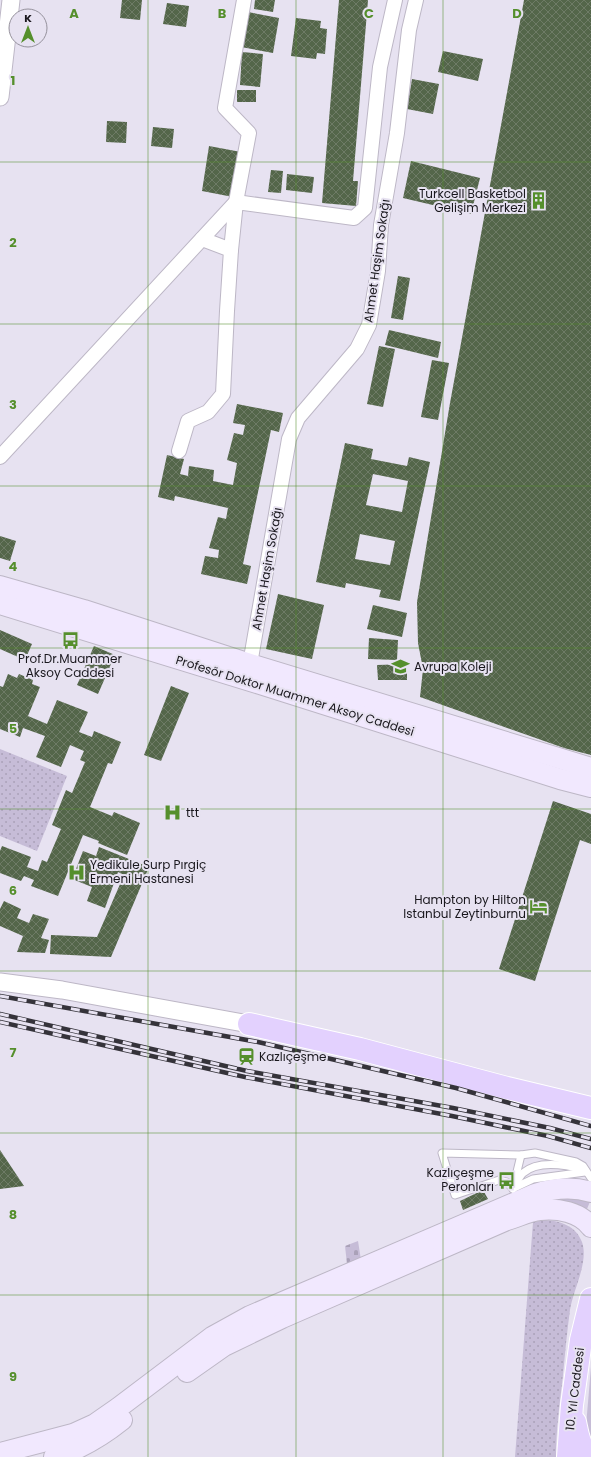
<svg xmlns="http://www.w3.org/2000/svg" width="591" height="1457" viewBox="0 0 591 1457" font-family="Poppins,sans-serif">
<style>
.grass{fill:#c6bcd7}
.cemetery{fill:url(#cemetery-stones)}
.park{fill:url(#park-dots)}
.building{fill:url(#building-cross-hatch);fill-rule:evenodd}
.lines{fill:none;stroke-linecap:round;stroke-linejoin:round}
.service-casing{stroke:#bdb7c6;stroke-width:9}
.minor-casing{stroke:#bdb7c6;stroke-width:16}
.tertiary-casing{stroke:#bdb7c6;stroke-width:19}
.secondary-casing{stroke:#bdb7c6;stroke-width:22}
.primary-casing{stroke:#fff;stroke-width:24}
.service{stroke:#fff;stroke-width:7}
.minor{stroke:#fff;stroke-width:14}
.tertiary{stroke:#fff;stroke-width:17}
.secondary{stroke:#f1e8fe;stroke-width:20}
.primary{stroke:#e3d1fe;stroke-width:22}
.rail-casing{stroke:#35333a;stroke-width:4.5}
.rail{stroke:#e7e2f1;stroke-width:3;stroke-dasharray:9;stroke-linecap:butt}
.grid{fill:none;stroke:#558f2c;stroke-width:1;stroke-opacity:0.55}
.labels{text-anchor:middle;stroke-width:4;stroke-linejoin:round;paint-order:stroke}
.poi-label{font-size:12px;fill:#19171d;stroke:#e7e2f1;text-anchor:start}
.street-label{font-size:12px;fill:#19171d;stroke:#e7e2f1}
.grid-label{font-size:13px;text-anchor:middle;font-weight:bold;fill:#558f2c;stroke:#e7e2f1;stroke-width:4;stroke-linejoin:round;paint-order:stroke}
</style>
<defs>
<pattern id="cemetery-stones" width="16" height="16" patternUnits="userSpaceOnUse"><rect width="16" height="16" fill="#c6bcd7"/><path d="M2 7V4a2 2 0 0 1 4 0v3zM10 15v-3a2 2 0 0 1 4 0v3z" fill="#aaa1b8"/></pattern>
<pattern id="park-dots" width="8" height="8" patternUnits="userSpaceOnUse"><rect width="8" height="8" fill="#c6bcd7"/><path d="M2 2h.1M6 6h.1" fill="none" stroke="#aaa1b8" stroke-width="1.8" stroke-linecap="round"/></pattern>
<pattern id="building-cross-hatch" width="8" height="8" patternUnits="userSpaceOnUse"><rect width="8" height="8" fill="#54664a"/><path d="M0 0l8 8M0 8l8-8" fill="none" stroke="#6e7b66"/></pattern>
</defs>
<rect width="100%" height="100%" fill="#e7e2f1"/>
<!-- grass -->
<g class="grass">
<path d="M551,1198L591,1199L587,1209C575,1202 563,1202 549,1201Z"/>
<path d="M591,1367V1442L586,1426Z"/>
</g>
<!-- cemetery -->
<path class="cemetery" d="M358,1241L361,1260L347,1264L345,1246Z"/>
<!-- park -->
<g class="park">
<path d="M0,749L67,776L37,851L0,836Z"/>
<path d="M545,1220C561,1221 576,1226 582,1242C589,1262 573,1290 570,1310C567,1332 565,1353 563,1375C560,1402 556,1429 556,1457H515L533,1222Z"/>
</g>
<!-- building -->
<g class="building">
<path d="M122,0H142L140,20L120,18Z"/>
<path d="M255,0H275L273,12L254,9Z"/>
<path d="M339,0H368L353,181H358L356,206L322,203Z"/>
<path d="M524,0H591V755L564,748L420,697L423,669L418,643L417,602L450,403Z"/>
<path d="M167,3L189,6L186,27L163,24Z"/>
<path d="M248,12L279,18L273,53L241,47Z"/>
<path d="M296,18L321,21L320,28L327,29L325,54L317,53L316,59L291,56Z"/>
<path d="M443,51L483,59L478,81L438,72Z"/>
<path d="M242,52L263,54L260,87L240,85Z"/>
<path d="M412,79L439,84L433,114L407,109Z"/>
<rect x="237" y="90" width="19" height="12"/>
<path d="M107,121L127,122L126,143L106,142Z"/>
<path d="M153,127L174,129L172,148L151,146Z"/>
<path d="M209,146L241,152L233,197L202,191Z"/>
<path d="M411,161L480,178L471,214L403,198Z"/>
<path d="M271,170L283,171L281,193L268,192Z"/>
<path d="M287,174L314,177L312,193L286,190Z"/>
<path d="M398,276L410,278L403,320L391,318Z"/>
<path d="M389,330L441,342L438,358L385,345Z"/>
<path d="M379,346L395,349L383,407L367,404Z"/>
<path d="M432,360L449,363L438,420L421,417Z"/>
<path d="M237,404L283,413L279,432L271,430L243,564L251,566L247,584L201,574L205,556L218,558L219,550L209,548L218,517L226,519L228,508L175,496L174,501L158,497L167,455L184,459L180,474L188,476L189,466L214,470L213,481L233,485L237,463L227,460L234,433L243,435L245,425L233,423Z"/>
<path d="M345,443L373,449L371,459L407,466L409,457L430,462L400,601L379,597L381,590L346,583L345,588L316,582ZM373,474L408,481L402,512L366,505ZM360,534L395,541L390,565L355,559Z"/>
<path d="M0,536L16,541L10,561L0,558Z"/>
<path d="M278,594L324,605L312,659L266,649Z"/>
<path d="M373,605L407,613L402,637L367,629Z"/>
<path d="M0,630L32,644L25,660L0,649Z"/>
<path d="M369,638L398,640L397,660L368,659Z"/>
<path d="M94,646L115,655L98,694L77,685Z"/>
<path d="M407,664V680H378L377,665Z"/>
<path d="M8,674L17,678L19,674L33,680L32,684L40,687L28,716L47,724L57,700L88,712L79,732L92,737L94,731L121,742L112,764L108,763L90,807L112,816L114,812L140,823L127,855L98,843L99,841L83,835L58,896L31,886L34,880L24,876L21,881L0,873V851L2,846L31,857L27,867L38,871L42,860L47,862L61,829L52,825L66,790L72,793L85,762L80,760L84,751L70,745L61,767L36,757L45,736L23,728L20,737L0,729V686L3,687Z"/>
<path d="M171,686L189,693L161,761L144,755Z"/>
<path d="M553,801L591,814V844L580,840L535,981L499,969Z"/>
<path d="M99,847L149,867L111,957L50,954L51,935L97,937L124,875L118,872L105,908L87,901L92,887L72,879L83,851L96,856Z"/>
<path d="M4,901L21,909L17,918L29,923L33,914L49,919L41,938L49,940L45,953L17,952L23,936L0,926V909Z"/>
<path d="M0,1150L24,1186L0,1189Z"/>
<path d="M483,1190L488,1199L463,1210L460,1201Z"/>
</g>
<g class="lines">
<defs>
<g id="service">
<path d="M514,1184L521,1155"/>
<path d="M514,1188L533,1179L585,1172"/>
<path d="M513,1189L507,1182L499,1180L455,1195L442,1153L521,1155L535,1153L576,1162L583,1166L591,1178"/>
<path d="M513,1189C516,1184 519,1177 523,1173C539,1159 567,1165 585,1170"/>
</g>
<g id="minor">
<path d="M231,250L236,202L249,133L225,108L244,0"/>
<path d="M179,451L188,421L208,412L223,394L227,311L231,250L202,239"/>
<path d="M0,457L236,202L354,218L365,208L380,67L395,0"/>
<path d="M250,664L289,439L298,418L357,349L369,325L378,271L381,225L397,133L409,30L416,0"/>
</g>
<g id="tertiary">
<path d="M0,97L11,0"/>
<path d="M0,982L62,990L249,1024"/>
</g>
<g id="secondary">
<path d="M0,586L84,610L250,664L591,768"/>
<path d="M0,604L260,684L560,779L591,787"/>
<path d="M187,1372L224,1346L282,1318L507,1220C518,1217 529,1211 540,1210C558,1208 580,1212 591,1227"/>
<path d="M0,1453L73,1434L95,1424L118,1408L212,1337L250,1316L535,1194C554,1188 572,1186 591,1192"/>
<path d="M54,1457C79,1450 102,1436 122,1420"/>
</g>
<g id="primary">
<path d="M249,1024L360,1049L507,1088L591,1108"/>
<path d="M575,1422C578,1435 579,1448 591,1455"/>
<path d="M568,1457L572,1405L581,1340L591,1299"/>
</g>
</defs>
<!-- service casing -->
<use href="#service" class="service-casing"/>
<!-- minor casing -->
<use href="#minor" class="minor-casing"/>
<!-- tertiary casing -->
<use href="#tertiary" class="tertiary-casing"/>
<!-- secondary casing -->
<use href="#secondary" class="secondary-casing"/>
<!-- primary casing -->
<use href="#primary" class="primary-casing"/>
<!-- service -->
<use href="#service" class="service"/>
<!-- minor -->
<use href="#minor" class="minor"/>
<!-- tertiary -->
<use href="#tertiary" class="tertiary"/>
<!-- secondary -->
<use href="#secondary" class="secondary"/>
<!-- primary -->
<use href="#primary" class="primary"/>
<defs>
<g id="rail">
<path d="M0,996L258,1042L456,1088L591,1126"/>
<path d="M0,1014L247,1071L453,1108L550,1128L591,1139"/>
<path d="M0,1022L245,1077L452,1116L548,1136L591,1148"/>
</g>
</defs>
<!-- rail casing -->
<use href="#rail" class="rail-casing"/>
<!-- rail -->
<use href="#rail" class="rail"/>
</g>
<!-- grid -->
<path class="grid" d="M148,0V1457M296,0V1457M443,0V1457M0,162H591M0,324H591M0,486H591M0,648H591M0,809H591M0,971H591M0,1133H591M0,1295H591"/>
<!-- icons -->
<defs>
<symbol id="building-bare" viewBox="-9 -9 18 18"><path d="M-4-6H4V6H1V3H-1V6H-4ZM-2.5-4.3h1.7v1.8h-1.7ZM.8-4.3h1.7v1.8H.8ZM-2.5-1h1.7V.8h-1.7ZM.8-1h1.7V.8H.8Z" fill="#558f2c" stroke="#e7e2f1" stroke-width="2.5" paint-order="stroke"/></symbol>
<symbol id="bus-bare" viewBox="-9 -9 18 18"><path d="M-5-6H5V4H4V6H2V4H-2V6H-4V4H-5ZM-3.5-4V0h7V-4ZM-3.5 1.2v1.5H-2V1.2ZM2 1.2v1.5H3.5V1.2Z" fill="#558f2c" stroke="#e7e2f1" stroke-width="2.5" paint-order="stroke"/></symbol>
<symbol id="school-bare" viewBox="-9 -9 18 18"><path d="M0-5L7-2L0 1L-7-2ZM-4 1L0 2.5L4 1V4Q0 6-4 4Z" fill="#558f2c" stroke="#e7e2f1" stroke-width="2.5" paint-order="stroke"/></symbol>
<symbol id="hospital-bare" viewBox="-9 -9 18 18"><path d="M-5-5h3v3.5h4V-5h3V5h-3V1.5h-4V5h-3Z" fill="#558f2c" stroke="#e7e2f1" stroke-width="2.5" paint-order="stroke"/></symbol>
<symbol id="hotel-bare" viewBox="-9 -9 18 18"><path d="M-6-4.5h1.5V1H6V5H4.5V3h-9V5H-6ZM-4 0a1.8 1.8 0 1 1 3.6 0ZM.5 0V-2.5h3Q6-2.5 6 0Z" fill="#558f2c" stroke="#e7e2f1" stroke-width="2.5" paint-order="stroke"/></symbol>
<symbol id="station-bare" viewBox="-9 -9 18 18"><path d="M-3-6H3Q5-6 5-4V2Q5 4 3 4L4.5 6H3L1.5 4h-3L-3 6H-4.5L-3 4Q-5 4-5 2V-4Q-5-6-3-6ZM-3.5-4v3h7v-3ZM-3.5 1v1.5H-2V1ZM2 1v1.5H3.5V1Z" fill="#558f2c" stroke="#e7e2f1" stroke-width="2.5" paint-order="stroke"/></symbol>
</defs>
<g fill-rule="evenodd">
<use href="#building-bare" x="526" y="188" width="25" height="25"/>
<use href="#bus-bare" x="58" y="628" width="25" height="25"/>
<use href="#school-bare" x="388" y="654" width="25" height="25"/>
<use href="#hospital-bare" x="160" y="800" width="25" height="25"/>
<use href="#hospital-bare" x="64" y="860" width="25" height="25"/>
<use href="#hotel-bare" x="526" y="894" width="25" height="25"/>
<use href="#station-bare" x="234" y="1044" width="25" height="25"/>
<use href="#bus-bare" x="494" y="1168" width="25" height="25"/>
</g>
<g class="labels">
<!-- poi labels -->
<g class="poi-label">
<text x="526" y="198" text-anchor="end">Turkcell Basketbol<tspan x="526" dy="14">Gelişim Merkezi</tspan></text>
<text x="70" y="663" text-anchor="middle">Prof.Dr.Muammer<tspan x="70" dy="14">Aksoy Caddesi</tspan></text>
<text x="414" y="671">Avrupa Koleji</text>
<text x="186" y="817">ttt</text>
<text x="90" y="869">Yedikule Surp Pırgiç<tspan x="90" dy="14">Ermeni Hastanesi</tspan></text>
<text x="526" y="904" text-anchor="end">Hampton by Hilton<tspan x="526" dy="14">Istanbul Zeytinburnu</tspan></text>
<text x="259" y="1061">Kazlıçeşme</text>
<text x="494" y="1177" text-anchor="end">Kazlıçeşme<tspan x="494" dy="14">Peronları</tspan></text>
</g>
<!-- street labels -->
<g class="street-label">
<text transform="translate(377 261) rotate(-82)" y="4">Ahmet Haşim Sokağı</text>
<text transform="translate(267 569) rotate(-80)" y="4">Ahmet Haşim Sokağı</text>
<text transform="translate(295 696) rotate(17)" y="4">Profesör Doktor Muammer Aksoy Caddesi</text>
<text transform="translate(575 1389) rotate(-83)" y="4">10. Yıl Caddesi</text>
</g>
</g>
<g class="grid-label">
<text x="74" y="18">A</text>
<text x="222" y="18">B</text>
<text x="369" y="18">C</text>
<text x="517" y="18">D</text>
<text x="13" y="85">1</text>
<text x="13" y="247">2</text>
<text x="13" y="409">3</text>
<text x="13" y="571">4</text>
<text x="13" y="733">5</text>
<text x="13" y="895">6</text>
<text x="13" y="1057">7</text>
<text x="13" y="1219">8</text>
<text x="13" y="1381">9</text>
</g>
<!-- north arrow -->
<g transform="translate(28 28)"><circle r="19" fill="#e7e2f1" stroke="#95919c"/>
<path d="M0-3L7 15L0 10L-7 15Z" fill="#558f2c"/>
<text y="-6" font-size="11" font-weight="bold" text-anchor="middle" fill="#19171d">K</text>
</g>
</svg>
